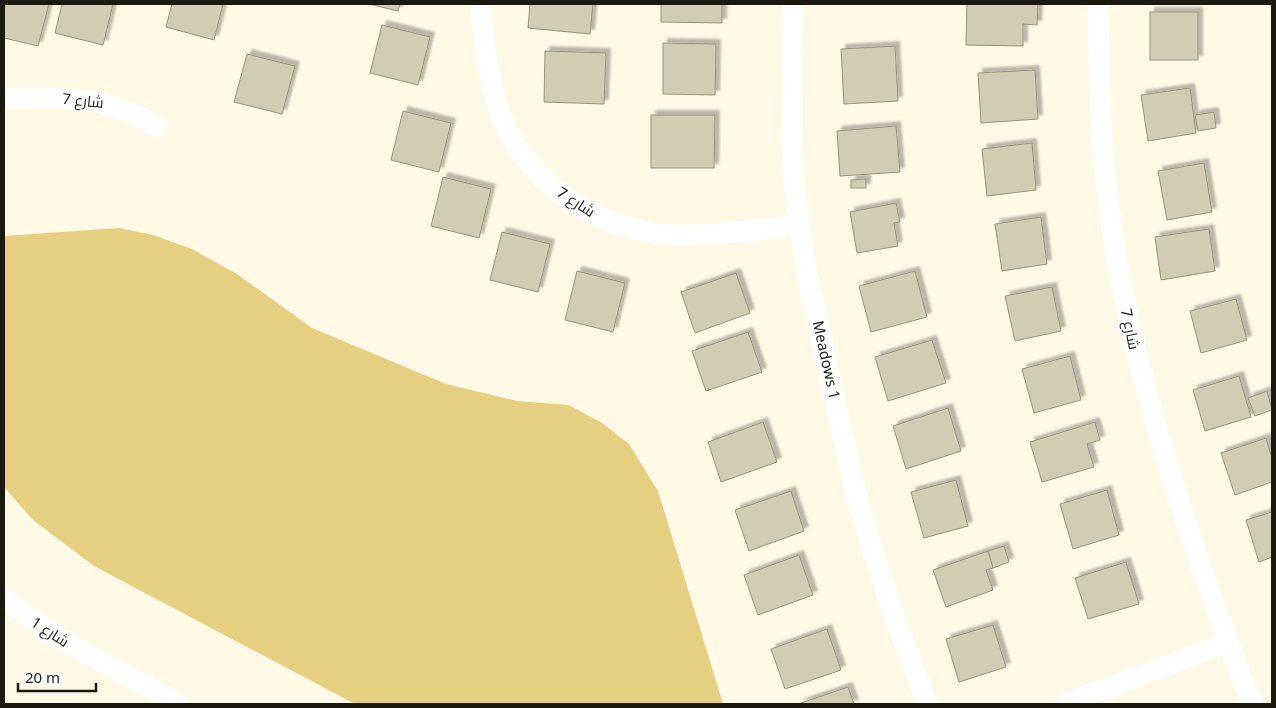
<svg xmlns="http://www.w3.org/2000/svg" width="1276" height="708" viewBox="0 0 1276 708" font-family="'Noto Sans',Cairo,sans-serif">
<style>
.water{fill:#e6cf80}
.building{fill:#d3ccb5;stroke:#98917b;filter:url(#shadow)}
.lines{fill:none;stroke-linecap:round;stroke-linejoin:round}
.minor{stroke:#fff;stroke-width:21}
.labels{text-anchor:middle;stroke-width:5;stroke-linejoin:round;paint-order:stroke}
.street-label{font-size:15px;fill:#1c1911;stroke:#fff}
</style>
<defs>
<filter id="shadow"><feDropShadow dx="4.5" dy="-4.5" stdDeviation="1" flood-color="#0004"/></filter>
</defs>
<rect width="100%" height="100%" fill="#fff9e6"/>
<!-- water -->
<path class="water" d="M119,228L153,235L192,249L237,274L312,328L446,384L517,401L569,405L602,423L629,444L658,491L723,704H355L94,566L33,520L4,487V236Z"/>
<!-- building -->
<g class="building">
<path d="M4,4H49L38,46L4,38Z"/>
<path d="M62,4H113L103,45L55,33Z"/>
<path d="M172,4H223L214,40L166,27Z"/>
<path d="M369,4H400L398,11Z"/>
<path d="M530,4H593L590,34L528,28Z"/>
<path d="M661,4H722V23L661,22Z"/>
<path d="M967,4H1038L1037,25L1023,24V46L966,45Z"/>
<rect x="1150" y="12" width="48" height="48"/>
<path d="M382,25L430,37L418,85L370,73Z"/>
<path d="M663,43L716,44L715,95L663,94Z"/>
<path d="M895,46L898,101L844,104L841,49Z"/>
<path d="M545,51L606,53L604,104L544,102Z"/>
<path d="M247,54L295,66L282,114L234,102Z"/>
<path d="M1035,70L1038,119L981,123L978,73Z"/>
<path d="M1190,88L1196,133L1148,141L1141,95Z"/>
<path d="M403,111L451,123L439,172L391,160Z"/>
<path d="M1214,112L1216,128L1198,131L1195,115Z"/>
<path d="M651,115H715L714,168H651Z"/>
<path d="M896,126L900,172L840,176L837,131Z"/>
<path d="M1032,143L1036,190L987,196L982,149Z"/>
<path d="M1204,163L1212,212L1167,220L1158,171Z"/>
<path d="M443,177L491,189L479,238L431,226Z"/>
<path d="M866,179V188H851V180Z"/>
<path d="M896,203L900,222L894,223L898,246L857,253L850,212Z"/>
<path d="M1041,217L1047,264L1002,271L995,224Z"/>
<path d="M1209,229L1215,271L1161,280L1155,237Z"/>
<path d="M502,232L550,244L538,292L490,280Z"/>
<path d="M577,271L625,283L613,332L565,320Z"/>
<path d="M915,271L927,317L871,332L859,286Z"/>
<path d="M736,273L750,313L695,333L681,292Z"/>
<path d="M1052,287L1061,331L1015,341L1005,296Z"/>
<path d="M1236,299L1247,340L1201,353L1190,311Z"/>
<path d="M748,332L762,372L706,391L692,351Z"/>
<path d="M932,340L946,383L888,401L875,357Z"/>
<path d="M1070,356L1081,400L1034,413L1022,369Z"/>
<path d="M1239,376L1251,417L1205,431L1193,390Z"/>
<path d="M1267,391L1272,410L1255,416L1248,398Z"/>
<path d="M948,408L961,451L906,469L893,426Z"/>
<path d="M763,422L777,462L721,482L708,442Z"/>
<path d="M1095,422L1100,440L1087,444L1094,467L1042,482L1030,442Z"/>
<path d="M1266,438L1272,458V482L1235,495L1221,453Z"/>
<path d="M956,480L968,526L924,538L911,492Z"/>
<path d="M1107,490L1119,535L1073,549L1060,504Z"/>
<path d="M791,491L804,531L749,551L735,510Z"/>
<path d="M1272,512V557L1259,562L1246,520Z"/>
<path d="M1004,546L1009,562L993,568L988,551Z"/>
<path d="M988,551L993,568L986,570L993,590L946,607L933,570Z"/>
<path d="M799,555L813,595L758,615L744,575Z"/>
<path d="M1126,562L1139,604L1088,619L1075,578Z"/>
<path d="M993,625L1006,667L959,682L946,639Z"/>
<path d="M827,629L841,670L785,689L771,649Z"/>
<path d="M848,687L854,704H798Z"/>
</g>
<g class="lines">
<!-- minor -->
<g class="minor">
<path d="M480,4C484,36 487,69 496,101C517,174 585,225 660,234C700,238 758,229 799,226"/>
<path id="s1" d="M793,4L792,139L794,183L806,270L857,499L889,601L927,704"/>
<path d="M1098,4C1100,69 1099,135 1108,200C1122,313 1152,420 1188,527C1208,587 1228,646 1253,704"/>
<path d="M4,99C62,98 106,94 157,127"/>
<path d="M4,599L61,639L178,704"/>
<path d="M1065,704L1226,643"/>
</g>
</g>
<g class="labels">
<!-- street labels -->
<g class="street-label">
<text transform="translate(83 101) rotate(6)" y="5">شارع 7</text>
<text transform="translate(576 202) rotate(33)" y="5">شارع 7</text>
<text transform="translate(1130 329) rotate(78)" y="5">شارع 7</text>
<text dy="5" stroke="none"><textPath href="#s1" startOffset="359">Meadows 1</textPath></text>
<text transform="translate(50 632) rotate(33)" y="5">شارع 1</text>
</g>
</g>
<!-- border -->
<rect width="1276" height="708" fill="none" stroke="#1c1911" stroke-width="10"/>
<!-- scale -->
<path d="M18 683v8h78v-8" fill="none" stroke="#1c1911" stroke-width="2.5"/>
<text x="25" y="683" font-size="15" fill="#1c1911" stroke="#ffffff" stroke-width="4" paint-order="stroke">20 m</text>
</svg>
